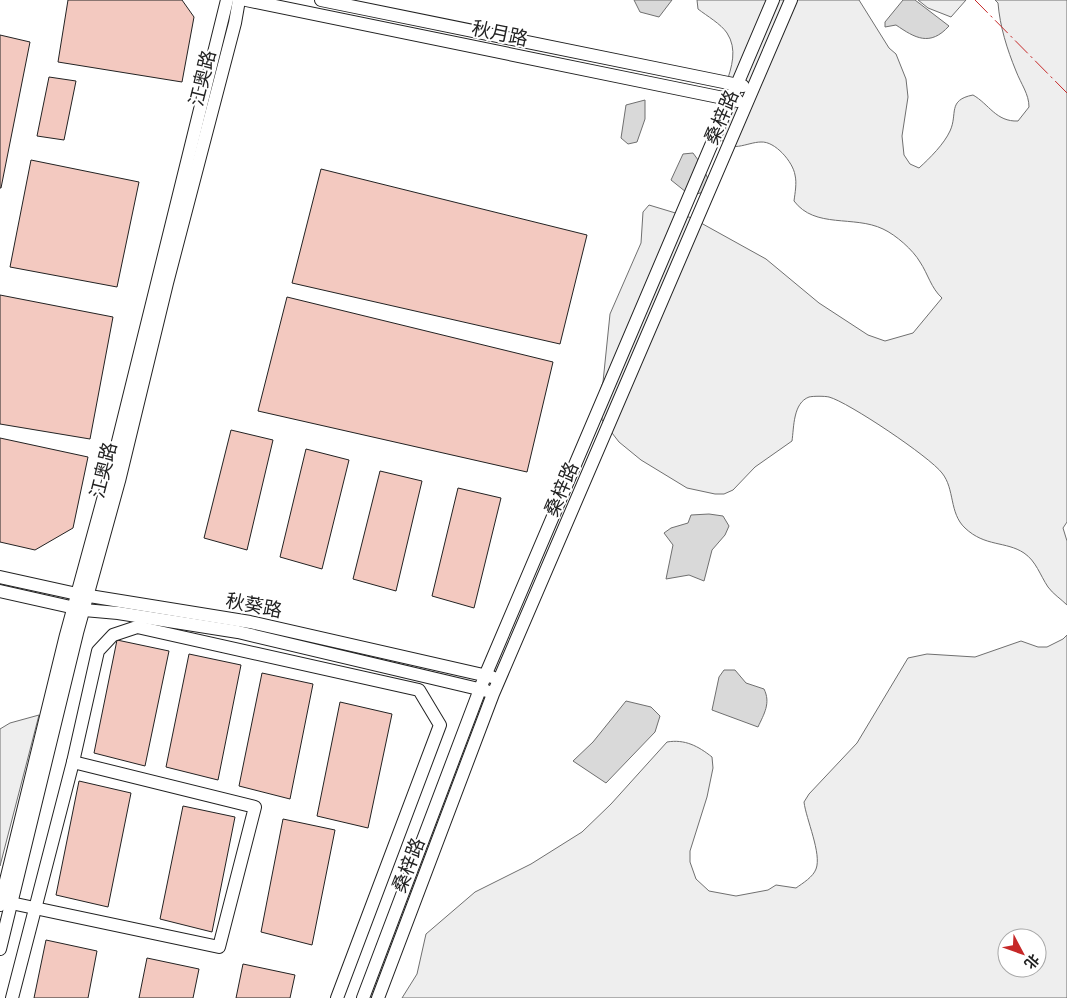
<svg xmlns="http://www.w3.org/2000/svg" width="1067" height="998" viewBox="0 0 1067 998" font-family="Jost,'Noto Sans SC',sans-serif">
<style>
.green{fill:#eee;stroke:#6f6f6f;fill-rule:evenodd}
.water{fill:#d9d9d9;stroke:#6f6f6f}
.building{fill:#f3c9c0;stroke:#222}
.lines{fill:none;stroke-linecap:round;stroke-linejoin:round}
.minor-casing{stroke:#222;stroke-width:14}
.minor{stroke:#fff;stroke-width:12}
.power{stroke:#c62828;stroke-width:1;stroke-dasharray:18 4 2.5 4;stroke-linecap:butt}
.labels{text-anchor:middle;stroke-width:4;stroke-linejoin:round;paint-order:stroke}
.street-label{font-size:19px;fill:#222;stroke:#fff}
</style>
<rect width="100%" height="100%" fill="#fff"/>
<!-- green -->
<g class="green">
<path d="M697,0H859L889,48L896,54L906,79L908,97L902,136L904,155L910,164L919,168C930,158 944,144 950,131C958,114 947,100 973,95C989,104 996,122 1018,121L1029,107C1029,94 1021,84 1016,71C1007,49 1000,27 998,3L995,0H1067V522L1063,528L1067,541V605C1061,599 1053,594 1048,587C1040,575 1036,561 1024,553C1006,541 985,547 965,528C949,513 955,489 942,473C930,457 848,402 829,397C825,396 813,396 809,397C793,403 794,427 792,441L755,467L733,490L724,494H715L687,488L641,460L619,442L602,420L600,391L603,382L610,314L641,243L643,212L649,205L692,218L766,259L819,303L868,335L885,341L913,333L942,298C931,288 928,274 920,262C913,250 896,235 883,229C854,215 815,229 794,201C795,193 797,183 795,175C793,162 775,141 761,142C747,142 729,155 720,137C705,104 748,65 727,33C721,24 707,16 698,9Z"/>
<path d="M918,0H966L951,17L928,8Z"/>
<path d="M1067,635V998H402L417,974L426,934L475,892L531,864L582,832L611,804L667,742C685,739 698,746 712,757L713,768L707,797L690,851V862L696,879L709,891L736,896L768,890L776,885L796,888C803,883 813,877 816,869C822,854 806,819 804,802L809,794L857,743L908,658L927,654L975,657L1021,641L1038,647H1047L1063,639ZM1007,938H1037V968H1007Z"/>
<path d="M39,715L0,866V729L10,723Z"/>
</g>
<!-- water -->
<g class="water">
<path d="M634,0H672L659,17L640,12Z"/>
<path d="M903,0H915L949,26C930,47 915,38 896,25L885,27V22Z"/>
<path d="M645,100V119L637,142L628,144L621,138L626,105Z"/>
<path d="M693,153L701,164L710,183L706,191L691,196L671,180L683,154Z"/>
<path d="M709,514L723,516L729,526L725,535L712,550L704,581L689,575L666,579L673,545L664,533L671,528L688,523L691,515Z"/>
<path d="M724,670H735L746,683L764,689C771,703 764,714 758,727L712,710L719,677Z"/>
<path d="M626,701L651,707L660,716L655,732L606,783L573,761L593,742Z"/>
</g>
<!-- building -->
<g class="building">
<path d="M68,0H182L194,17L182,82L58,62Z"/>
<path d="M0,35L30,42L1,188H0Z"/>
<path d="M49,77L76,81L64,140L37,136Z"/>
<path d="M31,160L139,182L117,287L10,267Z"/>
<path d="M321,169L587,235L560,344L292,283Z"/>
<path d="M0,295L113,317L90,439L0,424Z"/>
<path d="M287,297L553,362L527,472L258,411Z"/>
<path d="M231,430L273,440L247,550L204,538Z"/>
<path d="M0,438L88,457L73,528L35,550L0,542Z"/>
<path d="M306,449L349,460L322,569L280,557Z"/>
<path d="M380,471L422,481L396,591L353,579Z"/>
<path d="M458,488L501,498L474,608L432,596Z"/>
<path d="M117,640L169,651L145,766L94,753Z"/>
<path d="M189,654L241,665L218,780L166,767Z"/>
<path d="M262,673L313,684L290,799L239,786Z"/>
<path d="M340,702L392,714L368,828L317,816Z"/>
<path d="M79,781L131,793L108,907L56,895Z"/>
<path d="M183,806L235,817L212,932L160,919Z"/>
<path d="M283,819L335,830L312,945L261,932Z"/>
<path d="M46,940L97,951L88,998H34Z"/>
<path d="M147,958L199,969L193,998H139Z"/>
<path d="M243,964L295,975L290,998H236Z"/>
</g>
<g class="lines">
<defs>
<g id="minor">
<path d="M246,0L738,101"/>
<path d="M321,0L743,86"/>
<path d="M0,577L77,594L250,622L492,677"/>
<path d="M0,591L84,610L118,613L238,632L487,691"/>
<path d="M11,903L219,947L255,807L73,762"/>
<path d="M0,905L66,635L110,474L227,0"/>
<path d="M0,949L77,633L119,481L167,283L235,23L239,0"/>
<path d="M12,998L73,762L98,651L113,635L137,627L419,690L440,725L337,998"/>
<path d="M363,998L485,676L773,0"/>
<path d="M378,998L493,694L791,0"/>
</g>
</defs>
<!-- minor casing -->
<use href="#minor" class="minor-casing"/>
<!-- minor -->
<use href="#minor" class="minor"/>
<!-- power -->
<path class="power" d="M975,0L1067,93"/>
</g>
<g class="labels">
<!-- street labels -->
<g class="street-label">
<text transform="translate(500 33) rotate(12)" y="7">秋月路</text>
<text transform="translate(202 78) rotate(-76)" y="7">江奥路</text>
<text transform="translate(721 117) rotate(-67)" y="7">桑梓路</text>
<text transform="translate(103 470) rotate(-76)" y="7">江奥路</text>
<text transform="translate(561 489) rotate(-67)" y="7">桑梓路</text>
<text transform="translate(254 605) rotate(11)" y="7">秋葵路</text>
<text transform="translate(408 865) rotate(-69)" y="7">桑梓路</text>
</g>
</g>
<!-- north arrow -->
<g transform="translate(1022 953) rotate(131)"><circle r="24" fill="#ffffff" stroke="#a7a7a7"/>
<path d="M0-4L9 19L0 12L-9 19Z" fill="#c62828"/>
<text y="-8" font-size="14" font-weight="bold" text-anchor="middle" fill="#222222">北</text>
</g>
</svg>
